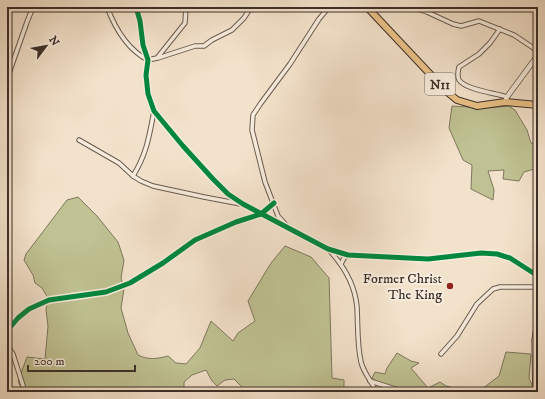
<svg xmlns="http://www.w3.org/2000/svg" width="545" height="399" viewBox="0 0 545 399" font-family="'IM FELL DW Pica',serif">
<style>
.green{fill:#c0c293;stroke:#7e785e}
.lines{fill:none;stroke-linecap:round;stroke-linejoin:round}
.minor-casing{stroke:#6a5c52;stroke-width:5.5}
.tertiary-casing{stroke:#6a5c52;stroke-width:6}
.trunk-casing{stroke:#3c2f29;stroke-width:8}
.minor{stroke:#f7ecdd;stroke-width:3.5}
.tertiary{stroke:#f7ecdd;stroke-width:4.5}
.trunk{stroke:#eac186;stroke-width:6}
.cycleway-casing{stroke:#f7ecdd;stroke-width:8}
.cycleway{stroke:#00873e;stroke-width:5}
.poi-dot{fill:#8f2418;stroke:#f7ecdd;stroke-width:1.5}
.labels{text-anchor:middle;stroke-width:4;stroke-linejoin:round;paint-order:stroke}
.shield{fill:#f7ecdd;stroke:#74685f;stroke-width:1}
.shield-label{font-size:13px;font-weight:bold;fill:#3c2f29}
.poi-label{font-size:14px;fill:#3c2f29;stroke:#f7ecdd;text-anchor:end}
</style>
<rect width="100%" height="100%" fill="#f3e2cb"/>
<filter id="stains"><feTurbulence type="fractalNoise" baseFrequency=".005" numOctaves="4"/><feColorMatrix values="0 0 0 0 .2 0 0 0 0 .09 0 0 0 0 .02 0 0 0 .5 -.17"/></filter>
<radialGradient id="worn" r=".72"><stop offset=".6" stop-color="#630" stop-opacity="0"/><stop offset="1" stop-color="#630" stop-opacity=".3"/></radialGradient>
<!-- green -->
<g class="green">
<path d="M452,106L485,108L509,106L515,110L527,130L531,143L538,145V168L524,172L519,181L503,179L504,170L488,171L494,190L493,200L471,189L472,165L463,160L449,128Z"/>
<path d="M78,197L97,216L118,242L124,260L121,278L124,289L121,308L128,333L138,355C148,360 157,359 168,356L176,363L186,364L200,348L211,321L233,341L238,333L255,321L248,301L271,263L285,246L311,257L329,278L332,378L344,380V392H246L243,388L234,379L225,380L217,386L212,381L206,370L192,375L184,382V392H23L18,381L27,357L45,359L48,326L46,310L48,298L42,288L35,283L33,275L24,260L26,254L67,200Z"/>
<path d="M506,352L531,354L529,378L535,392H478L499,376Z"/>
<path d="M397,353L411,361L419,363L411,368L428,388L440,382L446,386L470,392H393L372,378L375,372L385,374L387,368Z"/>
</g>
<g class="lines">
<defs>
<g id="minor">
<path d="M107,7C115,28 128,50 148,60L157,58L185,23L186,7"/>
<path d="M136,7L140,21L143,45L148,60L146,75L148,94L154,111L183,146L213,179L228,194L243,204L328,249L348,255L428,259L481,253L497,254L510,258L538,276"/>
<path d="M411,7L427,12L453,24L461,26L479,21L514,35L538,51"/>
<path d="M500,29L490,43L479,54L459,67C458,71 457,76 459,80C466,90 496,93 507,97"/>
<path d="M158,58L195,46H204L212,40L232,30L244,18L251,7"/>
<path d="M7,79L27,22L33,7"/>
<path d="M79,140L119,163L133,176L141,181L153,186L204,197L241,204"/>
<path d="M538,174C535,178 535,184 538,188"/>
<path d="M133,176C147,153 149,137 154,111"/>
<path d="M287,226L278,216L265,182L252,130L253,115L261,103L290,64L319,19L329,7"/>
<path d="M329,250C343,265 355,285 357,307C358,325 357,344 361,362C364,374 372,381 376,392"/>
<path d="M341,264L344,258L348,255"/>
<path d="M7,331L18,318L29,309L49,300L106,292L130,283L163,263L195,240L236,222L261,214L274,203"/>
<path d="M7,345L13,354L25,392"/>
<path d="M441,354L457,336L477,304L493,289L500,287H538"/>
<path d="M370,381L405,392"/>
<path d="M535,392L534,340L538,316"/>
</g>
<path id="tertiary" d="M505,102L507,97L538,55"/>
<path id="trunk" d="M367,7L446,91L457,100L477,106L505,102L538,105"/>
</defs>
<!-- minor casing -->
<use href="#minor" class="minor-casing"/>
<!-- tertiary casing -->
<use href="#tertiary" class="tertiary-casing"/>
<!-- trunk casing -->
<use href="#trunk" class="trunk-casing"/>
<!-- minor -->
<use href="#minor" class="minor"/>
<!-- tertiary -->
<use href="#tertiary" class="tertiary"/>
<!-- trunk -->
<use href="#trunk" class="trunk"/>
<defs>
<g id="cycleway">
<path d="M136,7L140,21L143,45L148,60L146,75L148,94L154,111L183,146L213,179L228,194L243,204L328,249L348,255L428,259L481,253L497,254L510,258L538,276"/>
<path d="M7,331L18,318L29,309L49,300L106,292L130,283L163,263L195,240L236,222L261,214L274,203"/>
</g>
</defs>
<!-- cycleway casing -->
<use href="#cycleway" class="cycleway-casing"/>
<!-- cycleway -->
<use href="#cycleway" class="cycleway"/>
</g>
<!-- markers -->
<circle class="poi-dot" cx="450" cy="286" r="4"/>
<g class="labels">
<!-- shield labels -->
<rect class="shield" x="425" y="73" width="30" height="22" rx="3"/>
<g class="shield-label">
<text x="440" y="89">N11</text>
</g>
<!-- poi labels -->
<g class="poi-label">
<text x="442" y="283">Former Christ<tspan x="442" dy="16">The King</tspan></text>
</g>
</g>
<!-- margin -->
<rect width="545" height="399" fill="none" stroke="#f3e2cb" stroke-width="24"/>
<rect x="8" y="8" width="529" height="383" fill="none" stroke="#3c2f29" stroke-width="2"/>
<rect x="12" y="12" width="521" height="375" fill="none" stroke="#3c2f29"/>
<!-- north arrow -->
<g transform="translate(46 46) rotate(58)" stroke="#f7ecdd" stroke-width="3" paint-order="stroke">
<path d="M0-3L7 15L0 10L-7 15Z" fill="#3c2f29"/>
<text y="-6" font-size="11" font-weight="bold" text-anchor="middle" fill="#3c2f29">N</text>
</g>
<!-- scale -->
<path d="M28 365v6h107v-6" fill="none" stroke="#3c2f29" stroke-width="2"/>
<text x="34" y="365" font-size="12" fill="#3c2f29" stroke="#f7ecdd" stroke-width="3" paint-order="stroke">200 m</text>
<rect width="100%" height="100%" filter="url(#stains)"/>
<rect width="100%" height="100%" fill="url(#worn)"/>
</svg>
